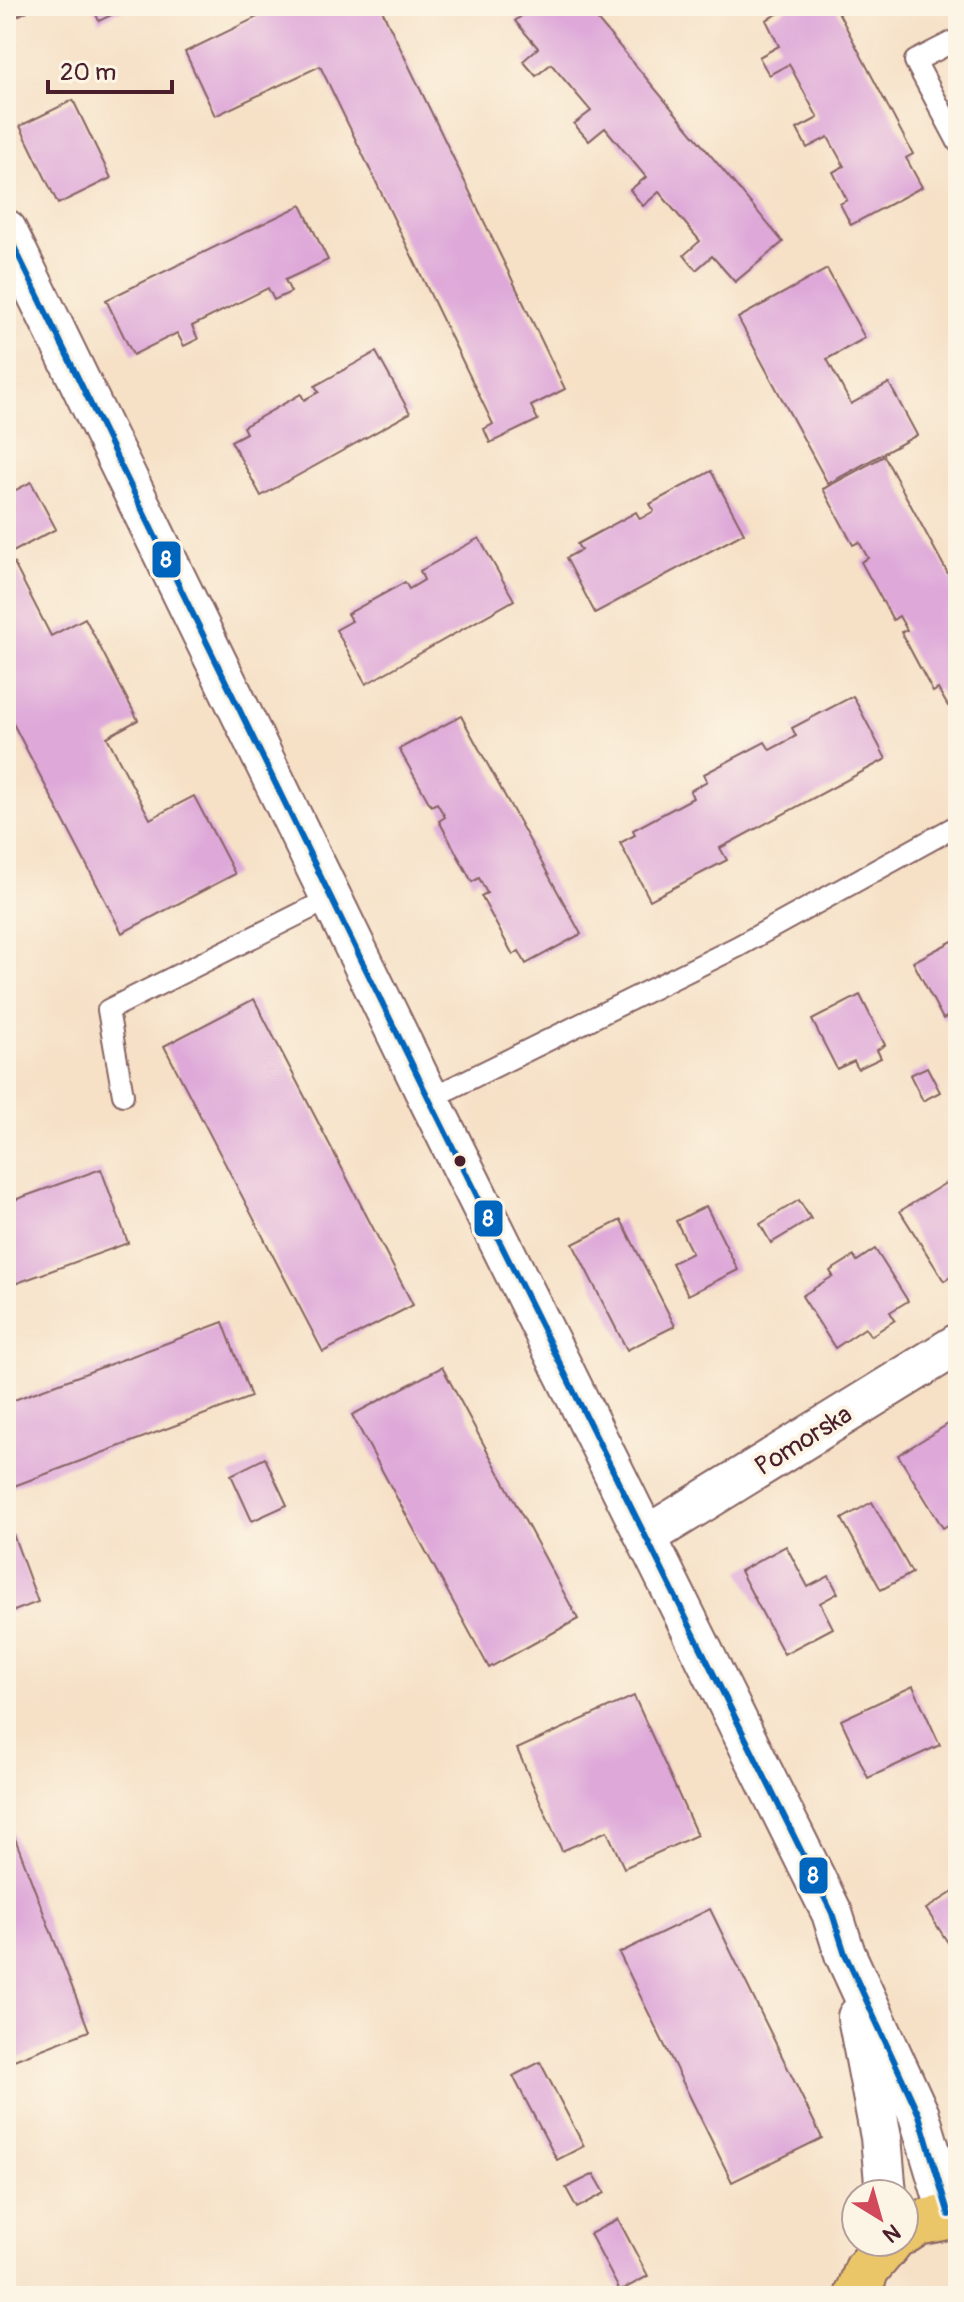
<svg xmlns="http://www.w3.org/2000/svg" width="964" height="2302" viewBox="0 0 964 2302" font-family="Pangolin,sans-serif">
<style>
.building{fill:#dea8d9}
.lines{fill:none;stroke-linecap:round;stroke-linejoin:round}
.service-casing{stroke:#866362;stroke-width:24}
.minor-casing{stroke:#866362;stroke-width:44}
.primary-casing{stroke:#866362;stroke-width:48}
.service{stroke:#fff;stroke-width:20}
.minor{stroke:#fff;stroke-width:40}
.primary{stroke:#ebc669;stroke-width:44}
.bus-1-casing{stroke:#fcf5e5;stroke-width:12}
.bus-1{stroke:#0065bd;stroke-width:6}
.bus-dot{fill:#4a1f2b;stroke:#fcf5e5;stroke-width:3}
.labels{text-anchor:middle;stroke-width:8;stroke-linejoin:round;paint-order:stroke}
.street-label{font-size:26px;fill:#4a1f2b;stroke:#fcf5e5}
.line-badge{stroke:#fcf5e5;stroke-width:3}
.badge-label{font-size:22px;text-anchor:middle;font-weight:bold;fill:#fff}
</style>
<rect width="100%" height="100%" fill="#fcf5e5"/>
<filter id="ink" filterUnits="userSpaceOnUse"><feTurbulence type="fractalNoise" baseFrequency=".0125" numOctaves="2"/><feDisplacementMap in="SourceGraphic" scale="16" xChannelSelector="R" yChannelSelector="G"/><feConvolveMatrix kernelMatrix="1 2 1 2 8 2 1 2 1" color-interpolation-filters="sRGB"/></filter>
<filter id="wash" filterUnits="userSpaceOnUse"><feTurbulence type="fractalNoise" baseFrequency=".006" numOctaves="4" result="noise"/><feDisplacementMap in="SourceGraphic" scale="32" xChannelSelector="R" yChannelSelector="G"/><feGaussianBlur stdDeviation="1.8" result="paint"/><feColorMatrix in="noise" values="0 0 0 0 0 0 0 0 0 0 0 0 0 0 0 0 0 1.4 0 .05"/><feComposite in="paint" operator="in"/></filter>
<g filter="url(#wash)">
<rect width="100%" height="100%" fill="#f6e1c7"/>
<g id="blocks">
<!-- building -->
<g class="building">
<path d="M6,6H24L27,11L6,22Z"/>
<path d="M92,6H130L99,21Z"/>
<path d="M280,6H380L565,389L531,406L538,420L490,443L484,429L493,424L320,66L215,116L185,52Z"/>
<path d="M534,6H586L783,242L735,282L712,256L696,270L684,255L700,241L659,192L643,206L630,190L646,177L605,128L589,141L574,124L591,111L551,64L536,76L523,61L538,48L515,21Z"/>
<path d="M792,6H845L837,10L913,154L906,158L922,187L851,225L840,204L847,200L833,172L844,166L828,137L807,148L797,129L818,118L789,64L769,75L759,57L779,46L766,20Z"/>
<path d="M73,100L111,178L58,204L20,126Z"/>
<path d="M301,205L328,260L285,280L291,292L274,300L268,288L192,326L198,339L184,346L177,333L133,355L106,300Z"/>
<path d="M827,269L865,338L827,359L851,404L889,383L917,435L828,484L738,318Z"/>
<path d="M376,352L410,413L261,496L231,441L246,433L243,427L301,394L304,400L319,392L315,386Z"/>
<path d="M884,456L958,592V700L948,706L938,689L933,692L901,632L907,630L899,616L893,620L861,562L868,558L859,542L853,545L823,489Z"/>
<path d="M711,471L744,533L595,613L566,558L581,550L577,544L636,512L640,519L654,511L650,504Z"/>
<path d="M31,482L56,529L9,554L51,636L85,618L138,720L107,737L150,819L194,796L235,874L122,933L6,710V495Z"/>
<path d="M479,538L514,600L366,684L336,630L352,621L347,614L405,582L409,589L424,580L420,571Z"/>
<path d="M853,696L886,759L720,848L727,860L650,900L620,843L635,835L633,830L693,798L690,791L707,781L704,774L765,742L770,750L796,736L792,728Z"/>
<path d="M461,716L581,934L526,964L519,951L513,955L481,896L487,893L479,878L472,882L439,821L445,817L437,803L431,806L399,749Z"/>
<path d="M958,938V1011L943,1019L913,962Z"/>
<path d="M860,995L885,1045L877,1050L881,1058L858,1069L854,1061L837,1069L812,1020Z"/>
<path d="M254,999L413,1305L323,1352L164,1046Z"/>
<path d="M927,1067L940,1092L923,1101L910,1075Z"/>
<path d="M101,1169L128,1243L6,1287V1203Z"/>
<path d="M954,1178L958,1184V1272L944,1281L900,1211Z"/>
<path d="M799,1200L811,1219L771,1243L760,1224Z"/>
<path d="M706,1206L738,1270L688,1295L672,1263L692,1253L676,1221Z"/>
<path d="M621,1220L675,1326L627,1350L573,1244Z"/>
<path d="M875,1249L908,1301L890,1312L895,1320L871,1336L865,1328L835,1348L802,1296L833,1276L830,1271L854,1256L857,1261Z"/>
<path d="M223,1322L251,1397L6,1489V1403Z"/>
<path d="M442,1367L578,1619L489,1668L352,1415Z"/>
<path d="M958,1418V1519L943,1528L898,1455Z"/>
<path d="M265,1458L287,1505L252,1521L231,1475Z"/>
<path d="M872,1502L912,1573L881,1590L842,1519Z"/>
<path d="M13,1534L38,1602L6,1614V1537Z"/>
<path d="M786,1546L808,1587L829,1576L838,1593L820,1603L833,1628L784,1654L740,1571Z"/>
<path d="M913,1686L940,1745L868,1778L841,1720Z"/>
<path d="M634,1696L697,1835L624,1868L607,1831L562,1851L517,1749Z"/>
<path d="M6,1815L89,2031L6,2063Z"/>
<path d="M958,1889V1958L926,1909Z"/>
<path d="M710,1909L822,2138L732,2182L619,1953Z"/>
<path d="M540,2062L584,2146L557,2160L513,2076Z"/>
<path d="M594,2174L605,2193L577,2208L566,2188Z"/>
<path d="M618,2219L648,2276L620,2291L590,2234Z"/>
</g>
</g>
</g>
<g filter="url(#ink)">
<use href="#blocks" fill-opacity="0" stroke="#866362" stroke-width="2"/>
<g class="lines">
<defs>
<g id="service">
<path d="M958,39L915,61L958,142"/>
<path d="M123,1095L108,1010L331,898"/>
<path d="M429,1099L737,947L958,825"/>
</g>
<g id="minor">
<path d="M6,230L429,1099L832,1913L845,1954L919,2115L949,2215"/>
<path d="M647,1536L958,1344"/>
<path d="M858,2017L881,2137L886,2194"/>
</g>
<g id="primary">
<path d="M904,2232L918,2223L958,2215"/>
<path d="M857,2296L867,2269L890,2242"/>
</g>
</defs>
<!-- service casing -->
<use href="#service" class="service-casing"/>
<!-- minor casing -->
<use href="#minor" class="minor-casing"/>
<!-- primary casing -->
<use href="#primary" class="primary-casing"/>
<!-- service -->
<use href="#service" class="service"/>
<!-- minor -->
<use href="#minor" class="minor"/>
<!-- primary -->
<use href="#primary" class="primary"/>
<defs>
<path id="bus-1" d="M6,230L429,1099L832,1913L845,1954L919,2115L949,2215"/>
</defs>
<!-- bus-1 casing -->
<use href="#bus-1" class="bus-1-casing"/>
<!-- bus-1 -->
<use href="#bus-1" class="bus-1"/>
</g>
</g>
<!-- markers -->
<circle class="bus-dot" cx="460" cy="1161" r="7"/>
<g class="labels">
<!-- street labels -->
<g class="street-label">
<text transform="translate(803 1440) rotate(-32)" y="9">Pomorska</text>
</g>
</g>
<g class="line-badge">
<rect x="151" y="540" width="31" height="39" rx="8" fill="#0065bd"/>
<rect x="473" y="1199" width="31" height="39" rx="8" fill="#0065bd"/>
<rect x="798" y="1856" width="31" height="39" rx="8" fill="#0065bd"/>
</g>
<g class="badge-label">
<text x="166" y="567">8</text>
<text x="488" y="1226">8</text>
<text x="813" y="1883">8</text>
</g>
<!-- margin -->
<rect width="964" height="2302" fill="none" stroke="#fcf5e5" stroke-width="32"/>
<!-- north arrow -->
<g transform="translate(880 2218) rotate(143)"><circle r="38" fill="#fcf5e5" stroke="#b59f9b" stroke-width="2"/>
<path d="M0-6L14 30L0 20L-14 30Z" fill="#d1495b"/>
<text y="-12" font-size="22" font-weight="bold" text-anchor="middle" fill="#4a1f2b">N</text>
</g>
<!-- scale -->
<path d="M48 80v12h124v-12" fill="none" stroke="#4a1f2b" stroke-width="4"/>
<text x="60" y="80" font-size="24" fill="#4a1f2b" stroke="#fcf5e5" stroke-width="6" paint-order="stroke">20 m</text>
</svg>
